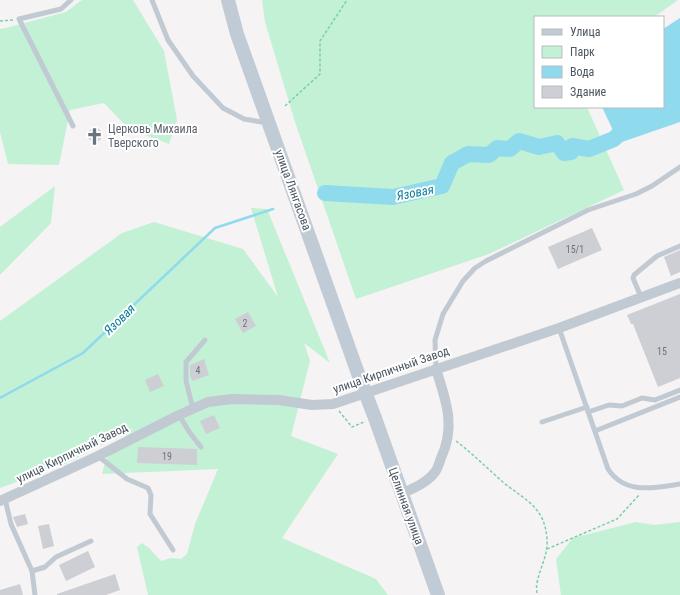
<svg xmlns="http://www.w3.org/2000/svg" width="680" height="595" viewBox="0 0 680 595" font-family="'Roboto Condensed',sans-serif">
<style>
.green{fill:#c3f1d5}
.water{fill:#90daee}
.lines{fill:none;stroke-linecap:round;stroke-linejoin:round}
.stream{stroke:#90daee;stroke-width:2.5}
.river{stroke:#90daee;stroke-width:16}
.building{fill:#cdcfd5}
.path{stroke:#7ad0a6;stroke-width:1.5;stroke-dasharray:3 2;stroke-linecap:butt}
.lane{stroke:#c1cad2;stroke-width:5}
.street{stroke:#c1cad2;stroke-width:10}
.secondary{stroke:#c1cbd6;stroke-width:14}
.secondary-bridge{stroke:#c1cbd6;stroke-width:14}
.labels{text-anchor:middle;stroke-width:4;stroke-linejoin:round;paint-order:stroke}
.number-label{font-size:10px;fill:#6b747e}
.worship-label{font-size:12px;fill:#5b616d;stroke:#fff;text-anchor:start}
.street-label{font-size:12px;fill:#4a5661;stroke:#fff}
.water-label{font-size:13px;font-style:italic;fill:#0c7c9b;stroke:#fff}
</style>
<rect width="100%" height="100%" fill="#f5f3f3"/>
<!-- green -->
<g class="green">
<path d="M82,0H133L164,51L177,120L169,144L129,129L104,103L70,110L59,165L8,164L0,132V29L6,28L66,12Z"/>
<path d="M262,0H678L654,17H535V107H587L624,190L489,254L356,299L295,122L265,22Z"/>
<path d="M55,186L51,223L0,275V227Z"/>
<path d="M251,208L267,209L330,363L304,343L310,361L291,436L338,454L282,538L376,579L388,595H148L137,547L142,543L149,548L161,561L171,558L181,559L187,554L195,524L218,469L102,474L106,459L133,428L65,464L0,488V321L122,233L154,222L243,249L278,297Z"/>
<path d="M636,522L654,525L680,522V595H561L556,559L573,538Z"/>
</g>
<!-- water -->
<path class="water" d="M680,18V122L619,143L602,107H663V29Z"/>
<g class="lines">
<!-- stream -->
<path class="stream" d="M0,398L83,353L215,228L273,209"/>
<!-- river -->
<path class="river" d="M325,193L393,197L442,186L452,163L468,154L489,155L497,148L510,149L519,141L539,147L557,143L564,153L571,152L572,146L589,149L614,139L645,107"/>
</g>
<!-- building -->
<g class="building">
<circle cx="95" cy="135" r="7"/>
<path d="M592,228L602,250L558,269L548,247Z"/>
<path d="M680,250V272L671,276L664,257Z"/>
<path d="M680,294V378L658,387L633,324H631L627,315Z"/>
<path d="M248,312L256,326L243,333L235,319Z"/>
<path d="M204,359L209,375L192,381L190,375V365Z"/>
<path d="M158,374L164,386L150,392L145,380Z"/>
<path d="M214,415L220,428L206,434L200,421Z"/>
<path d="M138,447L197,449V465L137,463Z"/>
<path d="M25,514L28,524L17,527L13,517Z"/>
<path d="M49,524L54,546L43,549L38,526Z"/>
<path d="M88,551L95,567L66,581L59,565Z"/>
<path d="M115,574L120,590L106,595H57V594Z"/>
<path d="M20,584L23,595H0V590Z"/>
</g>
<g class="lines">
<!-- path -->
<g class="path">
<path d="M0,21L13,20"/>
<path d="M285,106L320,74V41L347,0"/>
<path d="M370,376L381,370L389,375"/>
<path d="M339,411L352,427L364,422"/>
<path d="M456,441C473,454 488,469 504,483C525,500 545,507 547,539C548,556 540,567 537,583C536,587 537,591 537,595"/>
<path d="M547,549L617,519L640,494"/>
</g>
<!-- lane -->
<g class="lane">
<path d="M71,0L61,9L19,19L73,126"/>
<path d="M152,0L168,40L193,76L223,108L244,119L268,123"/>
<path d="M641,297L633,278L634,275L657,256L680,246"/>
<path d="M559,328L608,469C625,495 654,488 680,484"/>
<path d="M436,369L435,340L443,314L463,281L475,268L486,261L588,210L636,194L652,186L680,167"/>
<path d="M193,409L186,381V362L205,340"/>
<path d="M588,412L609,405L622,406L642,398L655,400L680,390"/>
<path d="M179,415L190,433L201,447"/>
<path d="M542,422L587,407"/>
<path d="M595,431L680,397"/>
<path d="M98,456L127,479L148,488L151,495L150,514L173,550"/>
<path d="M5,499L11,524L32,571L45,567L56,557L91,541"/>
<path d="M32,571L35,595"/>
</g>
<!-- street -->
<g class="street">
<path d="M401,494C412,489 427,483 435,472C438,469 439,463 441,458C456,426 446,401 436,369"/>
<path d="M0,501L98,456L179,415L208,402L232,399L279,400L312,405L333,404L559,328L680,283"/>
</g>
<!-- secondary -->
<g class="secondary">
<path d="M228,0L237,34L360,379"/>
<path d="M375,418L438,595"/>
</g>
<!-- secondary-bridge -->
<path class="secondary-bridge" d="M360,379L375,418"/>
</g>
<!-- icons -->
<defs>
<symbol id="church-bare" viewBox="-9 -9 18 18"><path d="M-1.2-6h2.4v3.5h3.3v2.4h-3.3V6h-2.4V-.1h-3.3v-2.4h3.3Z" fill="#6b7280" stroke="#fff" stroke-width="2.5" paint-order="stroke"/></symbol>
</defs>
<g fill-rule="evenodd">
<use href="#church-bare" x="82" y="124" width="25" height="25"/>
</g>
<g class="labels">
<!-- number labels -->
<g class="number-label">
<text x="575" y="253">15/1</text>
<text x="245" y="327">2</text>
<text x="662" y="355">15</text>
<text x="198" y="374">4</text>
<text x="167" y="460">19</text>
</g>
<!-- worship labels -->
<g class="worship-label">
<text x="108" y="133">Церковь Михаила<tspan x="108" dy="14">Тверского</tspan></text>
</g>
<!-- street labels -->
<g class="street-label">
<text transform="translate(293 190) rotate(70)" y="4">улица Лянгасова</text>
<text transform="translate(391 370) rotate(-19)" y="4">улица Кирпичный Завод</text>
<text transform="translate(72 453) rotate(-26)" y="4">улица Кирпичный Завод</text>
<text transform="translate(406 506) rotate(70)" y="4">Целинная улица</text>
</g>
<!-- water labels -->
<g class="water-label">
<text transform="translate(415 192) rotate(-11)" y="5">Язовая</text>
<text transform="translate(119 319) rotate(-44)" y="5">Язовая</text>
</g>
</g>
<!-- legend -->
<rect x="534" y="16" width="130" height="92" fill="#ffffff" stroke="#b7bbc0"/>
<rect x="542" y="29" width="20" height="6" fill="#c1cbd6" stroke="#b7bbc0"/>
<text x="570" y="36" font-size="12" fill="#4a5661">Улица</text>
<rect x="542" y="46" width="20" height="12" fill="#c3f1d5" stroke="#b7bbc0"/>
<text x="570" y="56" font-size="12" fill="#4a5661">Парк</text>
<rect x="542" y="66" width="20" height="12" fill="#90daee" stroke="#b7bbc0"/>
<text x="570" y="76" font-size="12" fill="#4a5661">Вода</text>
<rect x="542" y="86" width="20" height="12" fill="#cdcfd5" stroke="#b7bbc0"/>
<text x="570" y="96" font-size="12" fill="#4a5661">Здание</text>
</svg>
